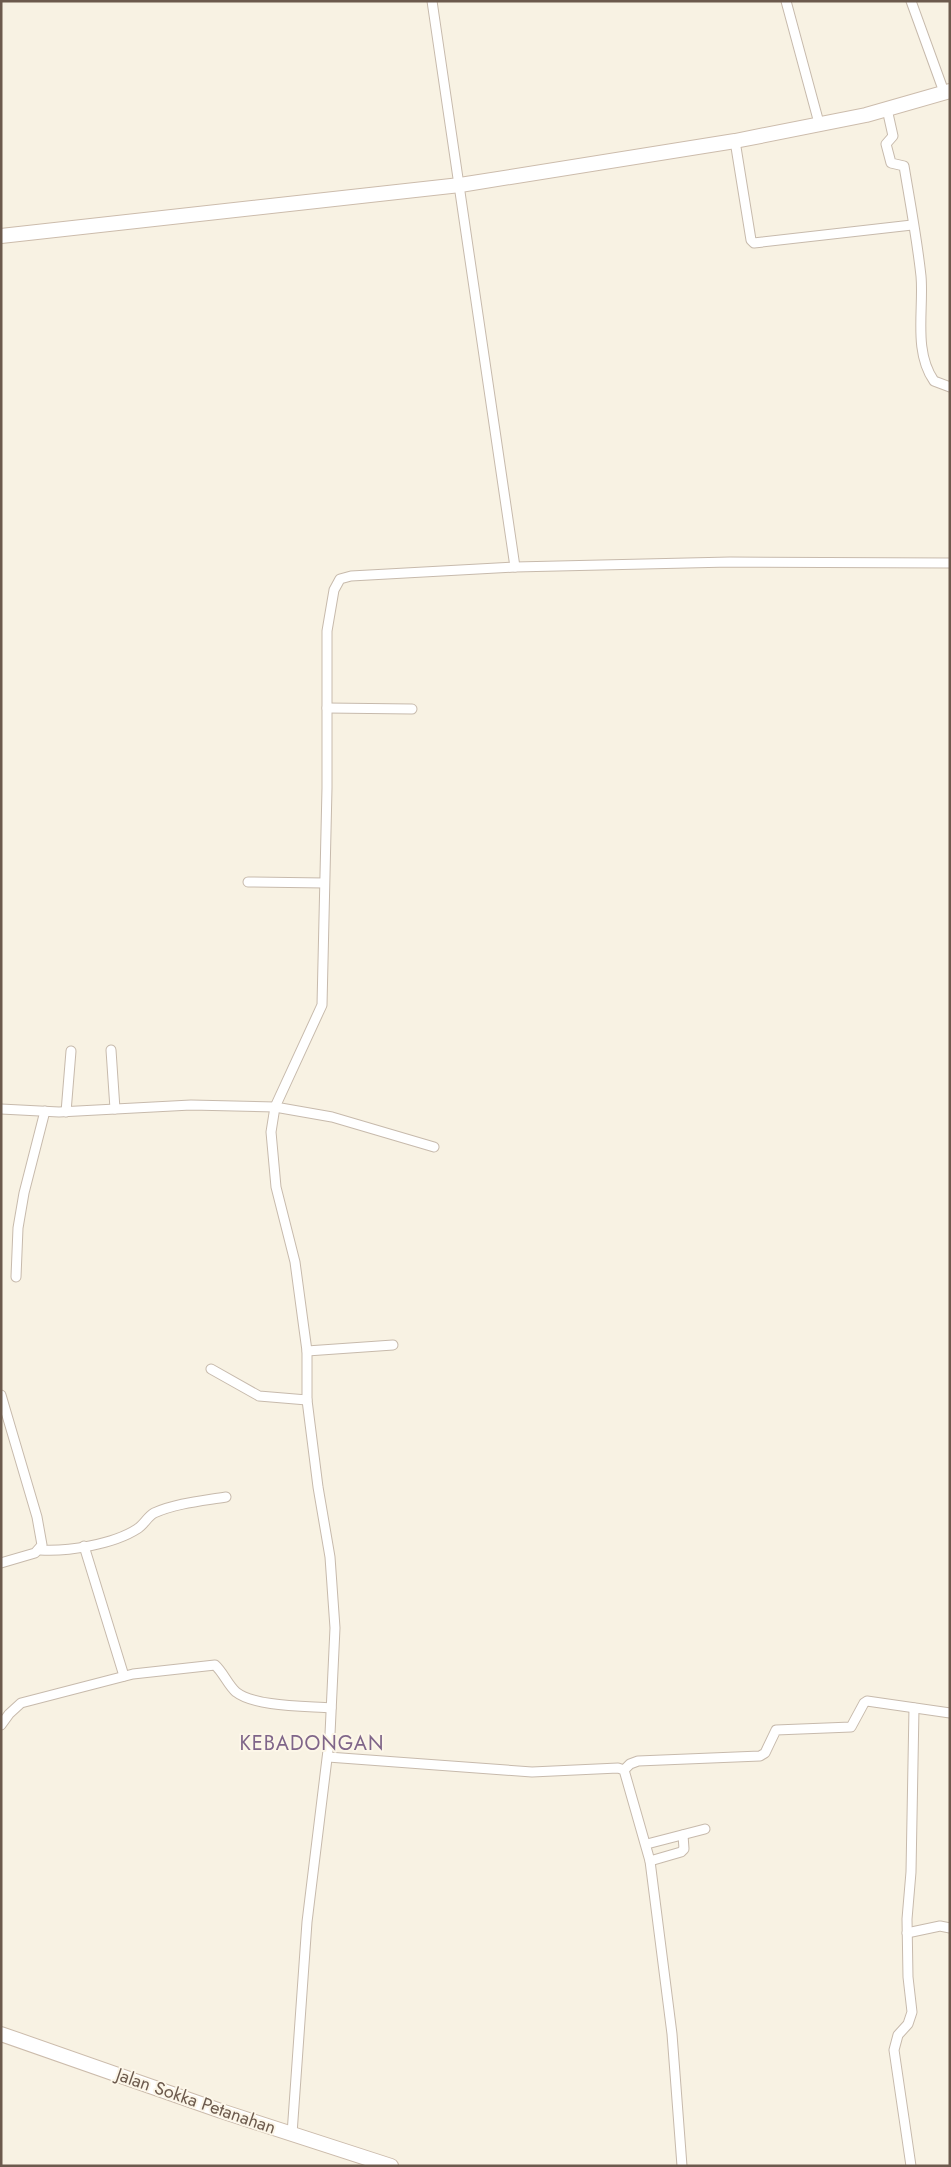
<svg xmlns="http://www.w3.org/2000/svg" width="951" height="2167" viewBox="0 0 951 2167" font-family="Jost,sans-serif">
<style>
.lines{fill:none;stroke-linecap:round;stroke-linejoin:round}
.street-casing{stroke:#c7baac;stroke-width:11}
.secondary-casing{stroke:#ccbcac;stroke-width:16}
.street{stroke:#fff;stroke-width:9}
.secondary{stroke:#fff;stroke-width:14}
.labels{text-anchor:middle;stroke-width:4;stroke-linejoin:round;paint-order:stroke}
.street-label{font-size:18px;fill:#6c5a4d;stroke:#fcf6e8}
.quarter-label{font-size:20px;letter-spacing:1px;fill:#7f6589;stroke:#fcf6e8}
</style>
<rect width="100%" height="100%" fill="#f8f2e3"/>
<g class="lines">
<defs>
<g id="street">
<path d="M432,1L515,567"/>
<path d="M786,1L819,123"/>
<path d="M911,1L944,92"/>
<path d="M887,109L893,136L886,144L891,163L904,166C910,202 917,239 921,276C924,309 913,351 934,381L950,387"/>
<path d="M735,141L751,240L754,243L912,225"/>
<path d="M327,708L412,709"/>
<path d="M248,882L324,883"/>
<path d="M111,1050L115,1109"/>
<path d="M1,1109L59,1112L191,1105L275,1107L332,1117L434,1147"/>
<path d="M66,1112L71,1051"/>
<path d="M16,1277L18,1228L24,1193L45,1111"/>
<path d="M307,1351L393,1345"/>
<path d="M211,1369L259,1396L307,1400"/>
<path d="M1,1395L37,1517L42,1545L35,1553L1,1563"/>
<path d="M84,1546L124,1676"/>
<path d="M40,1550C67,1552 114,1544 137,1529C144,1525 147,1517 154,1513C177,1503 202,1501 226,1497"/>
<path d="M1,1725L9,1714L21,1703L133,1674L215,1665C223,1672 228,1685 236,1692C255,1707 307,1706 331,1708"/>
<path d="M328,1757L532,1772L618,1768L624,1770L650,1861L672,2034L682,2166"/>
<path d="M624,1770L630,1764L638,1761L760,1756L765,1753L776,1730L851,1727L864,1703L867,1701L950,1713"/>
<path d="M647,1844L705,1829"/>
<path d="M650,1861L681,1852L684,1849L683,1835"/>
<path d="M907,1933L940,1926L950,1928"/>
<path d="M292,2134L307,1922L330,1734L335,1628L330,1557L318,1487L307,1400V1351L304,1329L295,1262L276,1187L271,1132L275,1107L322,1005L327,788V631L334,590L340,579L351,576L515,567L730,562L950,563"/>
<path d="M911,2166L894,2050L898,2035L908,2024L912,2012L908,1977L907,1919L911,1872L914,1708"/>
</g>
<g id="secondary">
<path d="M1,236L460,185L735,141L866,115L950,91"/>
<path d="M1,2034L221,2111L391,2166"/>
</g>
</defs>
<!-- street casing -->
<use href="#street" class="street-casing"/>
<!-- secondary casing -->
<use href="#secondary" class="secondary-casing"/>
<!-- street -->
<use href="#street" class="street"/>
<!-- secondary -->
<use href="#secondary" class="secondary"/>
</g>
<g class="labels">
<!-- street labels -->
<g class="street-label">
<text transform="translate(196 2101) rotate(19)" y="6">Jalan Sokka Petanahan</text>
</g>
<!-- quarter labels -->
<g class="quarter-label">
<text x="312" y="1750">KEBADONGAN</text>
</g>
</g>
<!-- border -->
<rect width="951" height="2167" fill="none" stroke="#6c5a4d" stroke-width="5"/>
</svg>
